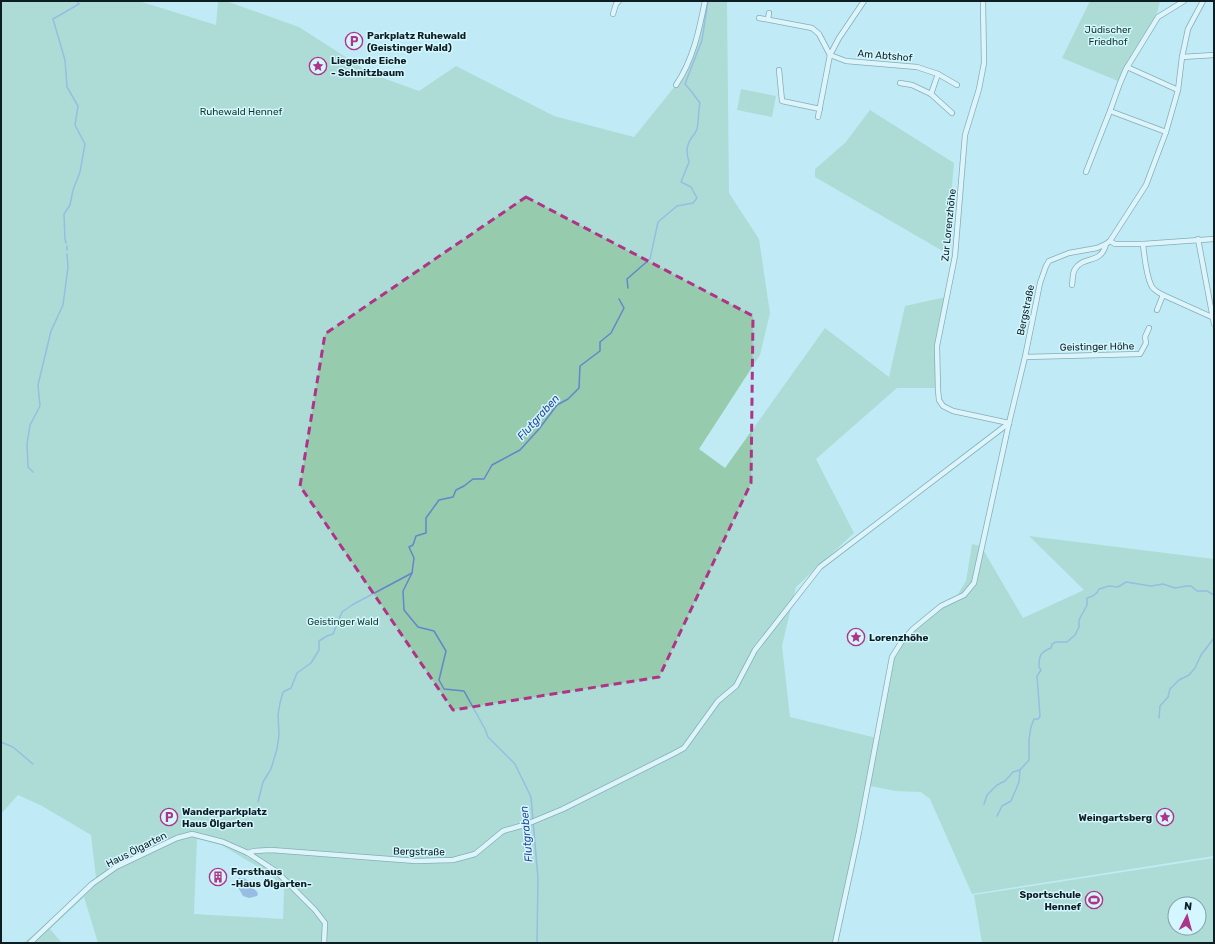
<svg xmlns="http://www.w3.org/2000/svg" width="1215" height="944" viewBox="0 0 1215 944" font-family="Rubik,sans-serif">
<style>
.green{fill:#96cbae;fill-rule:evenodd}
.water{fill:#6685ca}
.lines{fill:none;stroke-linecap:round;stroke-linejoin:round}
.stream{stroke:#6685ca;stroke-width:1.5}
.street-casing{stroke:#3d656d;stroke-width:6}
.street{stroke:#fff;stroke-width:4.5}
.marked{fill:none;stroke:#af3487;stroke-width:3;stroke-dasharray:8 5;stroke-linejoin:round}
.labels{text-anchor:middle;stroke-width:3;stroke-linejoin:round;paint-order:stroke}
.park-label{font-size:10px;fill:#113927;stroke:#d4f7ff}
.poi-label{font-size:10px;font-weight:bold;fill:#0d1d21;stroke:#d4f7ff;text-anchor:start}
.street-label{font-size:10px;fill:#0d1d21;stroke:#d4f7ff}
.water-label{font-size:11px;font-style:italic;fill:#29489b;stroke:#d4f7ff}
</style>
<rect width="100%" height="100%" fill="#c0ebf5"/>
<!-- green -->
<g class="green">
<path d="M1,1H142V2L216,25L218,1H226L299,27L372,74L419,91L456,66L554,116L634,137L676,85L695,45L705,1H727L729,193L759,239L770,313L760,355L699,449L725,468L825,328L889,377L905,306L946,297L937,346L938,388H897L816,459L854,533L796,587L782,646L790,717L877,738L888,675L901,641L934,611L955,599L966,581L972,544L981,546L1023,618L1084,590L1029,536L1214,559V856L972,894L930,799L921,792L895,791L870,786L835,943H98L84,897L50,929L62,943H24L96,878L91,835L42,806L18,795L1,814ZM197,839L221,845L269,873L284,889L283,919L194,914Z"/>
<path d="M1090,1H1160L1156,17L1132,54L1118,81L1062,58Z"/>
<path d="M741,89L776,96L772,117L737,110Z"/>
<path d="M870,110L954,163L946,253L815,177V169L845,143Z"/>
<path d="M1214,858V943H982L974,895ZM1175,904H1199V928H1175Z"/>
</g>
<!-- water -->
<path class="water" d="M239,878C247,878 248,880 252,887C254,890 257,890 258,894L257,896L249,898L243,896L235,882L236,880Z"/>
<g class="lines">
<!-- stream -->
<g class="stream">
<path d="M66,243L65,239L64,214L70,205L73,190L80,172L85,144L75,125L78,106L67,87L65,60L53,19L79,4L77,1"/>
<path d="M67,246V250"/>
<path d="M628,288L627,279L650,259L658,222L677,206L693,203L697,198L691,187L681,182L689,162C686,152 686,146 692,137C694,135 696,132 697,129C699,120 698,112 700,103L691,91L685,84L702,40L708,1"/>
<path d="M33,472L28,467L27,444L30,425L40,406L38,385L51,331L63,305L68,267L67,254"/>
<path d="M1159,718L1160,706L1168,697L1170,689L1179,680L1189,675L1195,668L1201,655L1214,638"/>
<path d="M1,742L13,747L33,764"/>
<path d="M258,802L263,782L271,769L277,749L279,735L278,715L280,703L283,692L291,688L297,673L311,663L319,650V641L327,636L333,634L342,612L352,605L412,573"/>
<path d="M984,804L987,795L997,785L1005,781L1013,772L1020,770"/>
<path d="M997,816L1002,806L1011,801L1019,782L1020,770L1029,760V739L1031,727L1034,719H1038L1040,716L1037,676L1041,670L1039,667C1039,656 1040,652 1051,648L1052,644L1056,642H1067L1075,635L1079,627V620L1087,605V598C1092,597 1097,594 1099,589L1109,586L1118,587L1126,582L1151,586L1163,584L1175,588L1186,586H1191L1197,591H1207L1214,595"/>
<path d="M537,943L538,878L531,797L515,764L488,737L485,729L464,691L444,689L439,680L446,651L434,631L418,627L404,610L403,591L412,573L414,558L409,547L413,545L416,536L426,533V518L439,500L453,497L456,490L464,486L473,479H484L492,465L520,450L539,429L557,405L568,399L579,388L580,366L600,351V342L611,333L624,308L619,299"/>
</g>
<defs>
<g id="street">
<path d="M983,1L984,63L979,89L965,135L955,256L937,346L938,390L939,400L943,406L953,411L1009,423"/>
<path d="M613,14L616,4L619,1"/>
<path d="M759,18L812,28L819,34L830,55L846,61L917,67L938,74L931,94L912,85L900,83"/>
<path d="M768,19L769,13"/>
<path d="M1182,57L1214,55"/>
<path d="M1127,67L1178,90"/>
<path d="M779,70L782,101L820,109"/>
<path d="M938,74L957,85"/>
<path d="M676,85C693,60 699,31 705,1"/>
<path d="M931,94L952,113"/>
<path d="M1110,111L1166,132"/>
<path d="M818,117L830,55L839,38L864,1"/>
<path d="M1086,172L1110,111L1120,83L1126,69L1158,17L1184,1"/>
<path d="M1198,239L1214,324"/>
<path d="M1110,241L1115,244H1143L1214,239"/>
<path d="M1143,244C1144,254 1147,276 1151,285C1153,290 1159,293 1163,295L1214,318"/>
<path d="M1072,285C1073,280 1072,274 1075,269C1084,255 1101,265 1106,244"/>
<path d="M1157,310L1163,295"/>
<path d="M1025,357L1140,354L1146,343L1145,337L1149,328"/>
<path d="M248,853L254,851L271,850L416,861L453,860L475,854L503,831L527,824L563,809L673,754L684,748L718,701L736,686L755,650L820,567L1009,423"/>
<path d="M30,943L92,884L116,867L177,838L192,834L223,842L248,853L277,872L315,910L325,923L324,943"/>
<path d="M835,943L859,832L892,657L902,641L913,629L941,606L964,595L974,583L1009,423L1025,357L1040,283L1046,266L1049,261L1069,253L1097,248L1106,244L1110,241L1146,185L1166,132L1178,90L1182,57L1188,29L1203,1"/>
</g>
</defs>
<!-- street casing -->
<use href="#street" class="street-casing"/>
<!-- street -->
<use href="#street" class="street"/>
</g>
<!-- marked area -->
<path d="M0 0H1215V944H0ZM526,197L753,316L751,483L659,677L453,710L300,486L325,334Z" fill="#c0ebf5" fill-opacity=".55" fill-rule="evenodd"/>
<path class="marked" d="M526,197L753,316L751,483L659,677L453,710L300,486L325,334Z"/>
<!-- icons -->
<defs>
<symbol id="parking-ring" viewBox="-11 -11 22 22"><circle r="9.5" fill="#d4f7ff" stroke="#af3487" stroke-width="1.5"/><path d="M-3.5-5.5H1a3.5 3.5 0 0 1 0 7H-1V5.5H-3.5ZM-1-3.4V-.6H.8a1.4 1.4 0 0 0 0-2.8Z" fill="#af3487"/></symbol>
<symbol id="sight-ring" viewBox="-11 -11 22 22"><circle r="9.5" fill="#d4f7ff" stroke="#af3487" stroke-width="1.5"/><path d="M0-6L1.8-2.2L6-1.7L2.9 1.2L3.7 5.4L0 3.3L-3.7 5.4L-2.9 1.2L-6-1.7L-1.8-2.2Z" fill="#af3487"/></symbol>
<symbol id="building-ring" viewBox="-11 -11 22 22"><circle r="9.5" fill="#d4f7ff" stroke="#af3487" stroke-width="1.5"/><path d="M-4-6H4V6H1V3H-1V6H-4ZM-2.5-4.3h1.7v1.8h-1.7ZM.8-4.3h1.7v1.8H.8ZM-2.5-1h1.7V.8h-1.7ZM.8-1h1.7V.8H.8Z" fill="#af3487"/></symbol>
<symbol id="stadium-ring" viewBox="-11 -11 22 22"><circle r="9.5" fill="#d4f7ff" stroke="#af3487" stroke-width="1.5"/><path d="M0-5a6.5 5 0 1 0 0 10a6.5 5 0 1 0 0-10ZM-3.5-1.8h7v3.6h-7Z" fill="#af3487"/></symbol>
</defs>
<g fill-rule="evenodd">
<use href="#parking-ring" x="344" y="31" width="20" height="20"/>
<use href="#sight-ring" x="308" y="56" width="20" height="20"/>
<use href="#sight-ring" x="846" y="627" width="20" height="20"/>
<use href="#parking-ring" x="159" y="807" width="20" height="20"/>
<use href="#sight-ring" x="1155" y="807" width="20" height="20"/>
<use href="#building-ring" x="208" y="867" width="20" height="20"/>
<use href="#stadium-ring" x="1084" y="890" width="20" height="20"/>
</g>
<g class="labels">
<!-- park labels -->
<g class="park-label">
<text x="1108" y="33">Jüdischer<tspan x="1108" dy="12">Friedhof</tspan></text>
<text x="241" y="115">Ruhewald Hennef</text>
<text x="343" y="625">Geistinger Wald</text>
</g>
<!-- poi labels -->
<g class="poi-label">
<text x="367" y="39">Parkplatz Ruhewald<tspan x="367" dy="12">(Geistinger Wald)</tspan></text>
<text x="331" y="64">Liegende Eiche<tspan x="331" dy="12">- Schnitzbaum</tspan></text>
<text x="869" y="641">Lorenzhöhe</text>
<text x="182" y="815">Wanderparkplatz<tspan x="182" dy="12">Haus Ölgarten</tspan></text>
<text x="1152" y="821" text-anchor="end">Weingartsberg</text>
<text x="231" y="875">Forsthaus<tspan x="231" dy="12">-Haus Ölgarten-</tspan></text>
<text x="1081" y="898" text-anchor="end">Sportschule<tspan x="1081" dy="12">Hennef</tspan></text>
</g>
<!-- street labels -->
<g class="street-label">
<text transform="translate(885 55) rotate(5)" y="4">Am Abtshof</text>
<text transform="translate(948 225) rotate(-84)" y="4">Zur Lorenzhöhe</text>
<text transform="translate(1025 310) rotate(-78)" y="4">Bergstraße</text>
<text transform="translate(1097 346) rotate(-1)" y="4">Geistinger Höhe</text>
<text transform="translate(136 849) rotate(-27)" y="4">Haus Ölgarten</text>
<text transform="translate(419 851) rotate(1)" y="4">Bergstraße</text>
</g>
<!-- water labels -->
<g class="water-label">
<text transform="translate(538 417) rotate(-48)" y="4">Flutgraben</text>
<text transform="translate(526 834) rotate(-95)" y="4">Flutgraben</text>
</g>
</g>
<!-- border -->
<rect width="1215" height="944" fill="none" stroke="#0d1d21" stroke-width="4"/>
<!-- north arrow -->
<g transform="translate(1187 916) rotate(6)"><circle r="19" fill="#d4f7ff" stroke="#84a0a6"/>
<path d="M0-3L7 15L0 10L-7 15Z" fill="#af3487"/>
<text y="-6" font-size="11" font-weight="bold" text-anchor="middle" fill="#0d1d21">N</text>
</g>
</svg>
